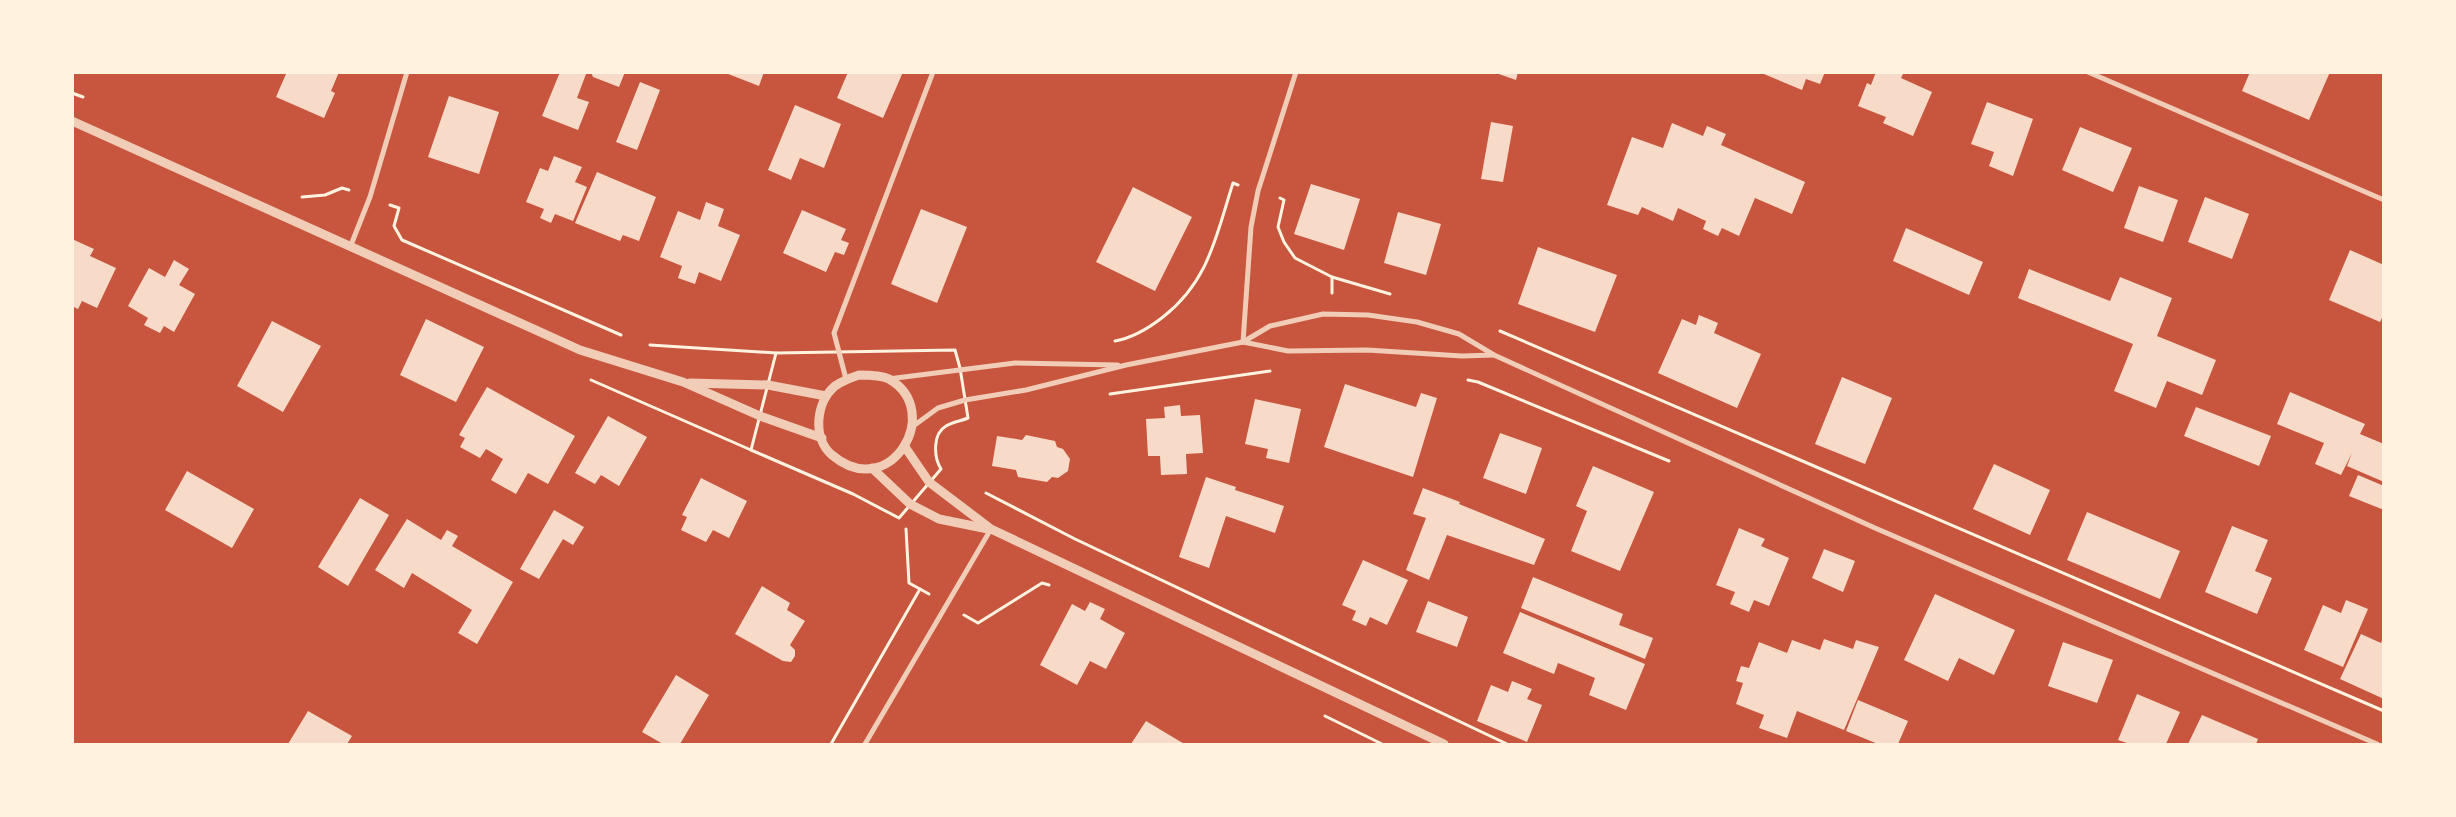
<svg xmlns="http://www.w3.org/2000/svg" width="2456" height="817" viewBox="0 0 2456 817" font-family="Manrope,sans-serif">
<style>
.building{fill:#f7dbc8}
.lines{fill:none;stroke-linecap:round;stroke-linejoin:round}
.path{stroke:#fff3e0;stroke-width:3}
.minor{stroke:#f1ccb7;stroke-width:5}
.tertiary{stroke:#f1ccb7;stroke-width:9}
</style>
<rect width="100%" height="100%" fill="#c8553d"/>
<!-- building -->
<g class="building">
<path d="M282,72H339L331,91L335,93L324,118L276,97L286,74Z"/>
<path d="M560,72L586,74L577,98L589,102L578,130L542,116Z"/>
<path d="M591,72H625L619,87L593,77Z"/>
<path d="M723,72H764L759,86Z"/>
<path d="M848,72H903L883,118L837,98Z"/>
<path d="M1493,72H1518L1516,80Z"/>
<path d="M1759,72H1825L1820,84L1806,79L1802,90Z"/>
<path d="M1876,72H1901L1903,74L1901,78L1932,92L1913,136L1883,123L1886,117L1858,106L1867,83L1871,85Z"/>
<path d="M2250,72H2330L2309,120L2242,91Z"/>
<path d="M640,82L660,90L637,150L616,142Z"/>
<path d="M449,96L499,112L479,174L428,157Z"/>
<path d="M1987,102L2033,119L2013,176L1989,166L1994,152L1971,144Z"/>
<path d="M795,105L841,124L824,168L800,158L791,180L768,170Z"/>
<path d="M1491,122L1513,126L1503,182L1481,179Z"/>
<path d="M1672,123L1703,136L1707,126L1726,134L1721,145L1805,182L1792,214L1755,198L1739,236L1722,228L1718,236L1703,229L1706,221L1678,208L1673,221L1642,207L1638,215L1607,205L1632,137L1663,148Z"/>
<path d="M2080,127L2132,148L2113,192L2062,170Z"/>
<path d="M554,156L582,167L575,182L587,187L573,221L555,214L551,223L540,218L544,209L526,202L540,168L548,171Z"/>
<path d="M597,172L656,197L639,241L623,235L620,241L575,223Z"/>
<path d="M1311,184L1360,199L1344,250L1294,234Z"/>
<path d="M2139,186L2178,200L2163,242L2124,228Z"/>
<path d="M1133,187L1192,217L1155,291L1096,262Z"/>
<path d="M2205,197L2249,214L2232,259L2188,242Z"/>
<path d="M706,202L724,209L718,226L740,235L721,281L699,272L695,284L678,278L682,266L660,257L678,211L700,220Z"/>
<path d="M921,209L967,227L937,303L891,284Z"/>
<path d="M802,210L846,229L841,240L849,243L844,255L835,252L826,272L783,253Z"/>
<path d="M1398,212L1441,224L1426,275L1384,263Z"/>
<path d="M1906,228L1983,262L1969,295L1893,261Z"/>
<path d="M72,239L94,249L90,256L116,268L97,308L82,301L78,309L72,306Z"/>
<path d="M1538,247L1617,275L1595,332L1518,304Z"/>
<path d="M2350,250L2384,265V314L2380,322L2329,300Z"/>
<path d="M174,260L189,269L179,285L195,294L174,332L164,326L160,333L144,325L148,318L128,306L149,268L165,277Z"/>
<path d="M2029,269L2110,301L2120,277L2172,298L2157,336L2216,360L2202,395L2167,381L2156,408L2114,391L2133,344L2018,298Z"/>
<path d="M1699,315L1718,323L1714,333L1761,354L1737,408L1658,373L1682,319L1696,325Z"/>
<path d="M426,319L484,347L456,402L400,375Z"/>
<path d="M272,321L321,346L283,412L237,386Z"/>
<path d="M1842,377L1892,398L1865,464L1815,444Z"/>
<path d="M1345,384L1416,407L1421,393L1437,398L1413,477L1324,447Z"/>
<path d="M487,387L575,436L548,484L528,473L516,494L491,480L503,459L486,449L480,458L460,447L465,438L459,435Z"/>
<path d="M2290,392L2365,424L2360,434L2384,444V482L2347,466L2352,453L2341,475L2315,464L2324,443L2277,424Z"/>
<path d="M1255,399L1301,409L1289,463L1266,458L1268,449L1245,444Z"/>
<path d="M1180,405L1181,416L1200,415L1203,453L1186,454L1187,474L1161,475L1160,456H1148L1146,419L1165,418L1164,407Z"/>
<path d="M2196,407L2271,436L2259,466L2184,436Z"/>
<path d="M608,416L647,437L619,486L601,475L595,484L575,473Z"/>
<path d="M1500,433L1542,448L1526,494L1483,478Z"/>
<path d="M1026,435L1055,441L1057,447L1063,449L1070,459L1068,471L1058,478L1052,477L1047,482L1018,477L1016,470L992,466L997,436L1022,440Z"/>
<path d="M1994,464L2050,490L2030,535L1973,509Z"/>
<path d="M1593,466L1654,492L1620,571L1571,551L1587,511L1576,506Z"/>
<path d="M187,471L254,509L232,548L165,510Z"/>
<path d="M2358,475L2384,486V510L2349,496Z"/>
<path d="M1206,477L1236,487L1235,490L1284,506L1275,533L1226,516L1209,568L1179,557Z"/>
<path d="M701,478L747,501L729,538L713,530L706,542L681,530L687,517L682,515Z"/>
<path d="M1423,488L1460,502L1459,504L1545,539L1534,565L1447,535L1429,580L1406,570L1426,518L1413,514Z"/>
<path d="M360,498L389,515L348,586L318,567Z"/>
<path d="M554,510L584,527L573,545L563,539L539,579L520,569Z"/>
<path d="M2087,512L2180,551L2160,599L2067,560Z"/>
<path d="M407,519L441,540L447,530L458,536L452,546L513,582L477,644L458,633L472,610L412,573L404,588L375,570Z"/>
<path d="M2232,526L2268,540L2255,571L2272,578L2257,614L2205,592Z"/>
<path d="M1739,528L1765,539L1761,546L1789,558L1769,606L1754,600L1749,612L1730,604L1735,592L1716,585Z"/>
<path d="M1824,549L1855,561L1843,592L1812,578Z"/>
<path d="M1363,560L1408,580L1387,625L1370,617L1366,626L1352,620L1356,611L1342,605Z"/>
<path d="M1533,577L1623,614L1619,625L1653,638L1645,659L1521,608Z"/>
<path d="M762,586L790,603L787,610L805,621L790,645L795,650V656L791,662L783,661L735,634Z"/>
<path d="M1935,594L2015,630L1994,675L1959,658L1948,681L1904,660Z"/>
<path d="M2346,600L2368,609L2343,667L2304,650L2323,605L2341,613Z"/>
<path d="M1428,601L1468,617L1457,647L1416,632Z"/>
<path d="M1090,602L1105,609L1100,619L1125,633L1106,669L1090,661L1077,685L1040,665L1072,604L1085,611Z"/>
<path d="M1520,612L1645,664L1626,710L1589,695L1595,678L1558,663L1554,674L1503,653Z"/>
<path d="M2361,634L2381,643L2384,635V699L2340,679Z"/>
<path d="M1824,639L1853,649L1856,640L1879,647L1844,730L1797,711L1787,738L1759,728L1764,715L1736,704L1743,683L1736,681L1741,666L1749,668L1759,642L1787,653L1792,640L1820,650Z"/>
<path d="M2063,642L2113,660L2097,703L2048,686Z"/>
<path d="M676,675L709,695L680,744H663L642,732Z"/>
<path d="M1512,681L1532,689L1527,699L1542,705L1527,742L1477,721L1491,685L1508,692Z"/>
<path d="M2137,694L2180,712L2166,744H2130L2118,740Z"/>
<path d="M1858,700L1908,721L1898,744H1878L1846,731Z"/>
<path d="M308,711L352,736L347,744H288Z"/>
<path d="M2202,715L2258,739L2256,744H2188Z"/>
<path d="M1146,721L1181,742L1185,744H1131Z"/>
</g>
<g class="lines">
<!-- path -->
<g class="path">
<path d="M72,93L83,97"/>
<path d="M302,197L325,195L342,188L349,190"/>
<path d="M1280,198L1284,200L1278,227L1284,242L1295,258L1332,277V293"/>
<path d="M390,205L399,208L394,226L402,240L621,335"/>
<path d="M1332,277L1390,294"/>
<path d="M1500,331L2384,711"/>
<path d="M1115,341C1132,338 1149,328 1163,317C1209,281 1216,236 1233,183L1238,185"/>
<path d="M650,345L776,353"/>
<path d="M955,350L960,368L968,418C961,421 952,422 946,426C932,434 934,458 941,469L899,518L853,494L751,450L776,353Z"/>
<path d="M591,380L751,450"/>
<path d="M1468,380L1478,382L1669,461"/>
<path d="M1110,394L1270,371"/>
<path d="M986,493L1075,539L1507,744"/>
<path d="M906,529L909,583L929,594"/>
<path d="M964,615L978,623L1042,583L1049,585"/>
<path d="M1325,716L1382,744"/>
<path d="M831,744L920,589"/>
</g>
<!-- minor -->
<g class="minor">
<path d="M2088,72L2384,200"/>
<path d="M351,245L370,197L407,72"/>
<path d="M1243,342L1251,227L1258,191L1296,72"/>
<path d="M1243,342L1288,351L1367,350L1462,356L1494,355"/>
<path d="M846,379L834,333L933,72"/>
<path d="M888,379L1015,363L1118,365"/>
<path d="M912,427L938,408L965,400L1026,390L1126,365L1243,342L1270,326L1323,314L1368,315L1417,322L1459,334L1494,355L1875,528L2377,744"/>
<path d="M865,744L991,529"/>
</g>
<!-- tertiary -->
<g class="tertiary">
<path d="M72,121L580,350L683,382L760,416L822,438"/>
<path d="M859,375C868,375 881,375 889,379C945,411 890,504 832,455C812,438 816,402 835,386C842,381 850,378 859,375Z"/>
<path d="M690,383L768,385L826,396"/>
<path d="M905,447L929,482L991,529L1444,744"/>
<path d="M872,468L910,504L939,519L988,529"/>
</g>
</g>
<!-- border -->
<rect width="2456" height="817" fill="none" stroke="#fff3e0" stroke-width="148"/>
</svg>
